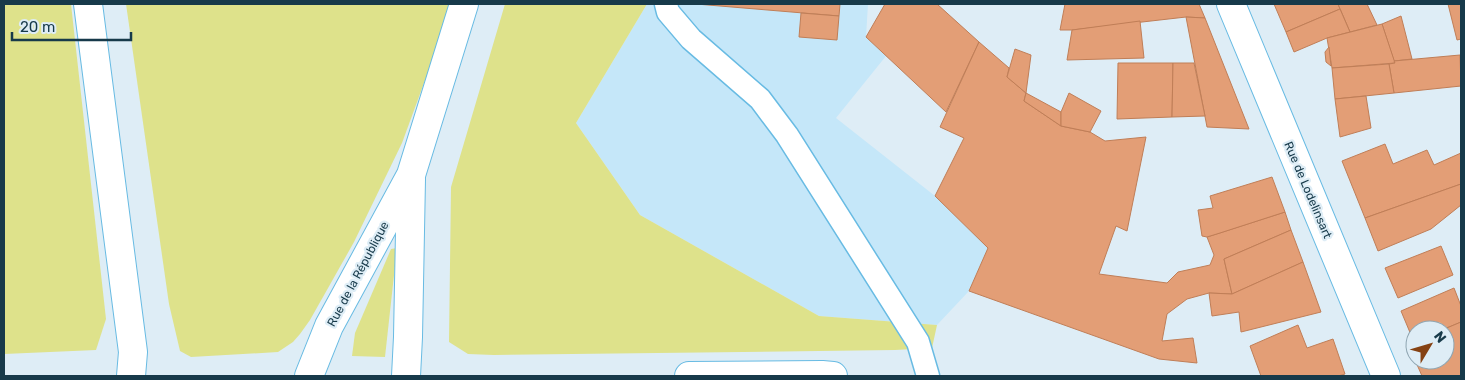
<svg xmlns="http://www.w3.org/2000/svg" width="1465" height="380" viewBox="0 0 1465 380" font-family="Rubik,sans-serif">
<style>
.built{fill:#c5e7f9}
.green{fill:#dee28b}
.building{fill:#e39e76;stroke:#c07e57}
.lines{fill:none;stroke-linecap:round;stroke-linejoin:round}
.service-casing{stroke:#68bbe3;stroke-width:25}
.minor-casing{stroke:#68bbe3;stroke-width:30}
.tertiary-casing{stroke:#68bbe3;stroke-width:30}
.motorway-casing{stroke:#68bbe3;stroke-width:30}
.service{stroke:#fff;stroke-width:22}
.minor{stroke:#fff;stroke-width:28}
.tertiary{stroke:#fff;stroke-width:28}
.motorway{stroke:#fff;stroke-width:28}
.labels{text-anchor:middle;stroke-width:4.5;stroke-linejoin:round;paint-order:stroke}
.street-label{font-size:12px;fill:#173a4a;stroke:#deedf6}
</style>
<rect width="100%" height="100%" fill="#deedf6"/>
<!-- built -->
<path class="built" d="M647,4H868L866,37L886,56L836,118L935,196L988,248L969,291L937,325L819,316L640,215L576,123Z"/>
<!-- green -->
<g class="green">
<path d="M4,4H71L106,319L96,350L4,354Z"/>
<path d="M126,4H453L402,143L354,242L310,320L300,334L293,342L278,352L191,357L180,351L169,304Z"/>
<path d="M505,4H647L576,123L640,215L819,316L937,325L932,348L895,350L494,355L468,354L449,342L451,187Z"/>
<path d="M397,248L385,357L352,356L355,333L391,249Z"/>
</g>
<!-- building -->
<g class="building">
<path d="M696,4H840L839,16Z"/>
<path d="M885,4H937L979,42L946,112L866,37Z"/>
<path d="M1065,4H1199L1205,18L1186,17L1072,30H1060Z"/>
<path d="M1274,4H1338L1340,9L1286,32Z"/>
<path d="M1338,4H1367L1377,25L1350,32Z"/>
<path d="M1448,4H1461V39L1457,40Z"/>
<path d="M1340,9L1350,32L1327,38L1294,52L1286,32Z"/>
<path d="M801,13L839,16L837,40L799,37Z"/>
<path d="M1401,16L1412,59L1394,61L1382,24Z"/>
<path d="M1186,17L1205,18L1249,129L1207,127Z"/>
<path d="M1140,21L1144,58L1067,60L1072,30Z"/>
<path d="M1382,24L1395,63L1332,68L1327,38Z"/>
<path d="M979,42L1009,68L1007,77L1026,93L1024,101L1061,126L1090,132L1105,141L1146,137L1127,231L1116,226L1099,274L1167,283L1178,272L1210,265L1214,255L1207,237L1285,212L1291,230L1224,259L1232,294L1209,293L1187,299L1167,314L1162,341L1193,338L1197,363L1159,359L969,291L988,248L935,196L964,138L940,127Z"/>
<path d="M1329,47L1331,66L1326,62L1325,52Z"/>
<path d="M1015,49L1031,55L1026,93L1007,77Z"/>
<path d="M1460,55L1461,86L1394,93L1389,64L1395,63L1394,61Z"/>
<path d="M1118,63H1173L1172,117L1117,119Z"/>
<path d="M1173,63H1194L1205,116L1172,117Z"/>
<path d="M1389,64L1394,93L1335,99L1332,68Z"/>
<path d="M1026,93L1061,112V126L1024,101Z"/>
<path d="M1069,93L1101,111L1090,132L1061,126V112Z"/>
<path d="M1366,96L1371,128L1340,137L1335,99Z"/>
<path d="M1385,144L1393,164L1427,150L1434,165L1461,153V184L1365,218L1342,161Z"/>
<path d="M1272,177L1285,212L1220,233L1207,237L1202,236L1198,210L1213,208L1210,196Z"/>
<path d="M1461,184V205L1431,229L1378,251L1365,218Z"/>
<path d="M1291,230L1303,262L1232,294L1224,259Z"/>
<path d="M1441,246L1453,275L1398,298L1385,268Z"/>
<path d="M1303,262L1321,312L1241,332L1239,312L1212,316L1209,293L1232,294Z"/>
<path d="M1454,288L1461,306V322L1442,330H1415L1414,342L1401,311Z"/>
<path d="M1461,322V376H1422L1415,360H1445V330H1442Z"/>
<path d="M1298,325L1307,348L1333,339L1345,374L1338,376H1261L1250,346Z"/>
<path d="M1414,342H1415V359L1409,345Z"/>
</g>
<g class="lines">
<defs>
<path id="service" d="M666,4L668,12L691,39L760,99L787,135L918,342L928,376"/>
<g id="minor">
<path d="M1231,4L1386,376"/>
<path d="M309,376L329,326L411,175L464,4"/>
<path d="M406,376L408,337L411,179"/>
</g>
<path id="tertiary" d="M689,376L822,375L833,376"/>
<path id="motorway" d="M88,4L133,352L131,376"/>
</defs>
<!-- service casing -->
<use href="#service" class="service-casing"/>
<!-- minor casing -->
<use href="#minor" class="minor-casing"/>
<!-- tertiary casing -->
<use href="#tertiary" class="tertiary-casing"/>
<!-- motorway casing -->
<use href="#motorway" class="motorway-casing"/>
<!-- service -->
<use href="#service" class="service"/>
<!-- minor -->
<use href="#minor" class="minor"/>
<!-- tertiary -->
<use href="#tertiary" class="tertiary"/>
<!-- motorway -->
<use href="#motorway" class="motorway"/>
</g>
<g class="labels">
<!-- street labels -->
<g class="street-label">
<text transform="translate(1308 190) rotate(67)" y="4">Rue de Lodelinsart</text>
<text transform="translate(358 274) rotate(-62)" y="4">Rue de la République</text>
</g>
</g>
<!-- border -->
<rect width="1465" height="380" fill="none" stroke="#173a4a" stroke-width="10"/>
<!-- north arrow -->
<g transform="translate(1430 345) rotate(52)"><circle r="24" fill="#deedf6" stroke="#8ea5b1"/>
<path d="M0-4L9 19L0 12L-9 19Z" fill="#854213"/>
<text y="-8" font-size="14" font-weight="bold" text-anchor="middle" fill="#173a4a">N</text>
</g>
<!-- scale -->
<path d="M12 32v8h119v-8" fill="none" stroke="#173a4a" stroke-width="2.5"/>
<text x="20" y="32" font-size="15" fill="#173a4a" stroke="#deedf6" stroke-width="4" paint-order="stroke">20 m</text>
</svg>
